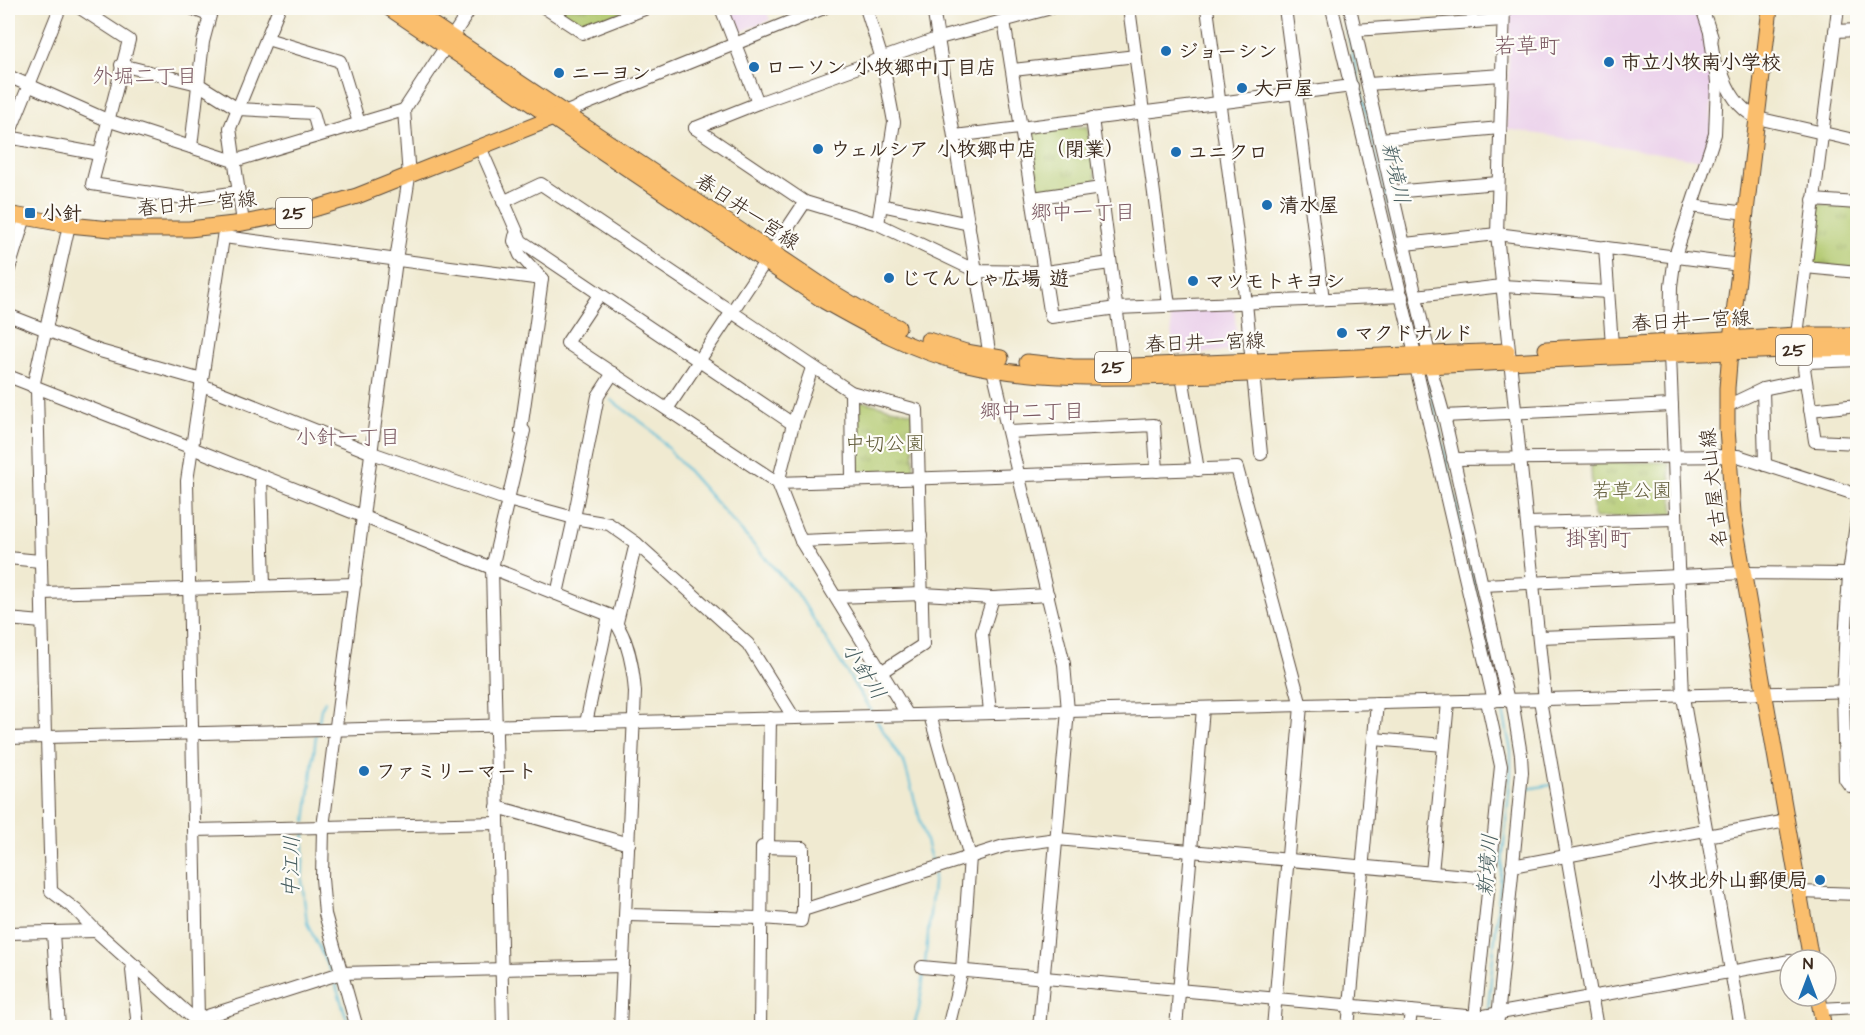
<svg xmlns="http://www.w3.org/2000/svg" width="1865" height="1035" viewBox="0 0 1865 1035" font-family="'Architects Daughter','Klee One',sans-serif">
<style>
.built{fill:#ebd1eb}
.grass{fill:url(#grass-tufts);stroke:#767946;stroke-width:1.5}
.lines{fill:none;stroke-linecap:round;stroke-linejoin:round}
.stream{stroke:#5abcd8;stroke-width:2}
.minor-casing{stroke:#564739;stroke-width:14}
.major-casing{stroke:#564739;stroke-width:17}
.minor{stroke:#fff;stroke-width:12}
.major{stroke:#fabe6d;stroke-width:15}
.poi-dot{fill:#1f6fb2;stroke:#fdfcf7;stroke-width:2}
.labels{text-anchor:middle;stroke-width:4.5;stroke-linejoin:round;paint-order:stroke}
.shield{fill:#fdfcf7;stroke:#75695f;stroke-width:1.5}
.shield-label{font-size:18px;font-weight:bold;fill:#3b2a1e}
.poi-label{font-size:20px;font-weight:bold;fill:#3b2a1e;stroke:#fdfcf7;text-anchor:start}
.street-label{font-size:20px;fill:#3b2a1e;stroke:#fdfcf7}
.park-label{font-size:20px;fill:#5e5936;stroke:#fdfcf7}
.neighbourhood-label{font-size:21px;fill:#795760;stroke:#fdfcf7}
.water-label{font-size:21px;font-style:italic;fill:#465d5f;stroke:#fdfcf7}
.quarter-label{font-size:22px;fill:#795760;stroke:#fdfcf7}
</style>
<defs>
<pattern id="grass-tufts" width="24" height="20" patternUnits="userSpaceOnUse" patternTransform="scale(1.5)"><rect width="24" height="20" fill="#b1c86d"/><path d="M3 7l-1-3M5 7V3M7 7l1-3M15 17l-1-3M17 17v-4M19 17l1-3" fill="none" stroke="#91a359"/></pattern>
</defs>
<rect width="100%" height="100%" fill="#fdfcf7"/>
<filter id="ink" filterUnits="userSpaceOnUse"><feTurbulence type="fractalNoise" baseFrequency=".0167" numOctaves="2"/><feDisplacementMap in="SourceGraphic" scale="12" xChannelSelector="R" yChannelSelector="G"/><feConvolveMatrix kernelMatrix="1 2 1 2 8 2 1 2 1" color-interpolation-filters="sRGB"/></filter>
<filter id="wash" filterUnits="userSpaceOnUse"><feTurbulence type="fractalNoise" baseFrequency=".008" numOctaves="4" result="noise"/><feDisplacementMap in="SourceGraphic" scale="24" xChannelSelector="R" yChannelSelector="G"/><feGaussianBlur stdDeviation="1.35" result="paint"/><feColorMatrix in="noise" values="0 0 0 0 0 0 0 0 0 0 0 0 0 0 0 0 0 1.4 0 .05"/><feComposite in="paint" operator="in"/></filter>
<g filter="url(#wash)">
<rect width="100%" height="100%" fill="#f0ead1"/>
<!-- built -->
<g class="built">
<path d="M725,8H765L770,20L737,33Z"/>
<path d="M1510,8H1694L1699,20L1702,19L1712,84L1711,134L1702,160L1507,129Z"/>
<path d="M1234,307L1237,340L1229,351L1185,354L1173,352L1170,310Z"/>
</g>
<!-- grass -->
<g class="grass">
<path d="M555,8H633L586,26H581Z"/>
<path d="M1087,126L1097,184L1036,192L1026,137L1029,133Z"/>
<path d="M1818,204L1857,207V268L1811,265Z"/>
<path d="M856,400L913,413L914,473L857,476Z"/>
<path d="M1669,462L1674,514L1595,518L1593,515L1591,466L1594,463Z"/>
</g>
<g class="lines">
<!-- stream -->
<g class="stream">
<path d="M1342,8L1420,345"/>
<path d="M1428,380L1500,696"/>
<path d="M611,400L648,427L656,435L799,596L871,711"/>
<path d="M877,721L905,765L932,863"/>
<path d="M318,727L321,709L325,701"/>
<path d="M1526,789L1551,785"/>
<path d="M306,822L316,735"/>
<path d="M305,830L302,881L307,923L331,972"/>
<path d="M925,964L934,874"/>
<path d="M334,980L350,1028"/>
<path d="M1488,1010L1511,770V751L1502,706"/>
<path d="M913,1028L919,1009L924,973"/>
<path d="M1487,1028V1019"/>
</g>
</g>
</g>
<g filter="url(#ink)">
<g class="lines">
<defs>
<g id="minor">
<path d="M80,8L129,40L92,184L191,199L238,192"/>
<path d="M191,8L208,15"/>
<path d="M545,8L583,33L647,8"/>
<path d="M721,8L758,103"/>
<path d="M866,8L882,59L894,122L878,224"/>
<path d="M933,8L990,357L1064,664L1068,711L1039,1028"/>
<path d="M1129,8L1169,305"/>
<path d="M1207,8L1246,303L1261,454"/>
<path d="M1285,8L1323,299"/>
<path d="M1332,8L1415,354"/>
<path d="M1350,8L1429,354"/>
<path d="M1504,8L1497,234L1545,700"/>
<path d="M1702,8L1712,38"/>
<path d="M1004,21L1051,317L1117,308L1402,296"/>
<path d="M1355,30L1503,20"/>
<path d="M1835,31L1858,30"/>
<path d="M267,39L340,61L359,123"/>
<path d="M121,65L198,84L238,109L313,113L319,135"/>
<path d="M1721,69C1727,90 1737,108 1757,118L1858,141"/>
<path d="M1013,70L1136,56"/>
<path d="M8,76L107,120L234,161L404,110"/>
<path d="M1368,84L1502,75"/>
<path d="M564,113L824,8"/>
<path d="M1092,118L1124,367"/>
<path d="M695,128L805,202L878,224L976,271L1045,272L1110,263"/>
<path d="M695,128L758,103L939,38L1051,8"/>
<path d="M955,136L1352,86"/>
<path d="M8,137L60,8"/>
<path d="M8,137L99,154"/>
<path d="M1380,139L1500,128"/>
<path d="M191,147L203,42L212,8"/>
<path d="M480,147L521,241L793,424"/>
<path d="M1392,192L1498,183"/>
<path d="M1033,198L1101,188"/>
<path d="M1813,200L1858,203"/>
<path d="M503,202L541,184L851,392L917,410L923,645L881,672"/>
<path d="M881,205L969,224"/>
<path d="M1691,206L1746,213"/>
<path d="M243,223L230,128L279,8"/>
<path d="M515,236L514,241L520,255L542,279"/>
<path d="M224,237L542,279L521,430L524,431L492,568L503,1028"/>
<path d="M1405,244L1497,234L1740,265"/>
<path d="M1605,247L1612,345"/>
<path d="M1805,267L1858,272"/>
<path d="M8,272L25,217"/>
<path d="M599,295L567,343L778,483L1237,468L1301,706L1273,1028"/>
<path d="M1416,296L1502,286L1608,292"/>
<path d="M8,315L100,351L202,380"/>
<path d="M1797,335L1838,8"/>
<path d="M1670,343L1671,286L1675,256L1715,134L1717,82L1710,32"/>
<path d="M1670,354L1683,697L1741,1028"/>
<path d="M1858,360L1808,362L1804,368L1815,441L1858,443"/>
<path d="M1430,366L1444,416L1508,701"/>
<path d="M1416,367L1494,701"/>
<path d="M812,368L793,424L778,483L801,541L907,714"/>
<path d="M8,376L192,448L609,615C628,633 633,666 635,692L620,1028"/>
<path d="M1182,376L1198,470"/>
<path d="M202,385L372,453L508,500L574,518L609,524L636,543L748,644L794,718"/>
<path d="M33,387L69,225"/>
<path d="M37,389L45,737"/>
<path d="M1763,389L1765,465"/>
<path d="M851,392L852,480"/>
<path d="M1727,406L1763,389L1805,380"/>
<path d="M667,409L805,202"/>
<path d="M1810,410L1858,405"/>
<path d="M1444,416L1672,405"/>
<path d="M1009,432L1154,425L1157,471"/>
<path d="M1453,459L1738,456L1858,495"/>
<path d="M261,476L264,586"/>
<path d="M1858,510L1849,574L1846,626L1843,693L1845,779L1850,786L1858,787"/>
<path d="M1527,523L1676,519"/>
<path d="M801,541L921,536"/>
<path d="M8,558L40,561"/>
<path d="M1482,585L1744,573L1849,574"/>
<path d="M42,593L355,584"/>
<path d="M557,594L574,518L598,396L613,373"/>
<path d="M836,597L923,594L993,598L1048,595"/>
<path d="M8,619L42,622"/>
<path d="M617,622L636,543"/>
<path d="M1539,637L1681,632"/>
<path d="M1540,700L1597,1028"/>
<path d="M990,712L982,633L993,598"/>
<path d="M930,715L970,857L962,970L948,1028"/>
<path d="M586,723L609,615"/>
<path d="M47,737L51,891L76,910L96,931L195,1020L341,973L623,966"/>
<path d="M8,738L1858,691"/>
<path d="M1374,739L1444,745"/>
<path d="M497,807L629,844"/>
<path d="M194,830L498,823"/>
<path d="M1707,836L1787,821"/>
<path d="M768,847L770,718"/>
<path d="M1512,866L1705,830"/>
<path d="M1432,873L1448,702"/>
<path d="M1800,892L1858,894"/>
<path d="M626,915L762,918L801,921L803,910L1004,846L1057,839L1489,878"/>
<path d="M53,932L59,1028"/>
<path d="M8,933L96,931"/>
<path d="M136,966L132,970L138,1028"/>
<path d="M922,967L1478,1017L1790,961"/>
<path d="M1820,1009L1858,1007"/>
<path d="M201,1028L198,1018L187,481L224,231"/>
<path d="M357,1028L325,914L322,878L323,827L396,260L409,177L404,110L471,8"/>
<path d="M760,1028L762,847L803,848V910"/>
<path d="M1176,1028L1203,708"/>
<path d="M1348,1028L1377,703"/>
<path d="M1409,1028L1411,1011"/>
<path d="M1474,1028L1501,766L1487,701"/>
<path d="M1497,1028L1522,772L1521,755L1512,700"/>
</g>
<g id="major">
<path d="M389,8L824,301C868,326 914,351 963,363C1034,380 1106,378 1178,376C1226,375 1273,373 1320,371C1500,363 1678,352 1858,348"/>
<path d="M408,8L832,292L874,317L898,327"/>
<path d="M1770,8L1731,339L1727,388V428L1733,513L1811,960"/>
<path d="M8,214L69,225L111,229H189L243,223L310,210L357,196L558,116"/>
<path d="M928,340L966,352L1001,358"/>
<path d="M1546,349L1797,335H1858"/>
<path d="M1027,362L1073,367H1107L1507,351"/>
<path d="M1818,996L1824,1028"/>
</g>
</defs>
<!-- minor casing -->
<use href="#minor" class="minor-casing"/>
<!-- major casing -->
<use href="#major" class="major-casing"/>
<!-- minor -->
<use href="#minor" class="minor"/>
<!-- major -->
<use href="#major" class="major"/>
</g>
</g>
<!-- markers -->
<g class="poi-dot">
<circle cx="1166" cy="51" r="6"/>
<circle cx="1609" cy="62" r="6"/>
<circle cx="754" cy="67" r="6"/>
<circle cx="559" cy="73" r="6"/>
<circle cx="1242" cy="88" r="6"/>
<circle cx="818" cy="149" r="6"/>
<circle cx="1176" cy="152" r="6"/>
<circle cx="1267" cy="205" r="6"/>
<rect x="24" y="207" width="12" height="12" rx="3"/>
<circle cx="889" cy="278" r="6"/>
<circle cx="1193" cy="281" r="6"/>
<circle cx="1342" cy="333" r="6"/>
<circle cx="364" cy="771" r="6"/>
<circle cx="1820" cy="880" r="6"/>
</g>
<g class="labels">
<!-- shield labels -->
<g class="shield">
<rect x="276" y="198" width="36" height="30" rx="4.5"/>
<rect x="1776" y="335" width="36" height="30" rx="4.5"/>
<rect x="1095" y="352" width="36" height="30" rx="4.5"/>
</g>
<g class="shield-label">
<text x="294" y="219">25</text>
<text x="1794" y="356">25</text>
<text x="1113" y="373">25</text>
</g>
<!-- poi labels -->
<g class="poi-label">
<text x="1178" y="58">ジョーシン</text>
<text x="1621" y="69">市立小牧南小学校</text>
<text x="766" y="74">ローソン 小牧郷中1丁目店</text>
<text x="571" y="80">ニーヨン</text>
<text x="1254" y="95">大戸屋</text>
<text x="830" y="156">ウェルシア 小牧郷中店 （閉業）</text>
<text x="1188" y="159">ユニクロ</text>
<text x="1279" y="212">清水屋</text>
<text x="42" y="220">小針</text>
<text x="901" y="285">じてんしゃ広場 遊</text>
<text x="1205" y="288">マツモトキヨシ</text>
<text x="1354" y="340">マクドナルド</text>
<text x="376" y="778">ファミリーマート</text>
<text x="1808" y="887" text-anchor="end">小牧北外山郵便局</text>
</g>
<!-- street labels -->
<g class="street-label">
<text transform="translate(197 203) rotate(-5)" y="7">春日井一宮線</text>
<text transform="translate(748 211) rotate(34)" y="7">春日井一宮線</text>
<text transform="translate(1691 320) rotate(-3)" y="7">春日井一宮線</text>
<text transform="translate(1205 342) rotate(-2)" y="7">春日井一宮線</text>
<text transform="translate(1713 488) rotate(-96)" y="7">名古屋犬山線</text>
</g>
<!-- park labels -->
<g class="park-label">
<text x="885" y="450">中切公園</text>
<text x="1632" y="497">若草公園</text>
</g>
<!-- neighbourhood labels -->
<g class="neighbourhood-label">
<text x="145" y="83">外堀二丁目</text>
<text x="1083" y="219">郷中一丁目</text>
<text x="1032" y="418">郷中二丁目</text>
<text x="348" y="444">小針一丁目</text>
</g>
<!-- water labels -->
<g class="water-label">
<text transform="translate(1396 173) rotate(77)" y="7">新境川</text>
<text transform="translate(864 671) rotate(58)" y="7">小針川</text>
<text transform="translate(1487 865) rotate(-85)" y="7">新境川</text>
<text transform="translate(291 867) rotate(-89)" y="7">中江川</text>
</g>
<!-- quarter labels -->
<g class="quarter-label">
<text x="1527" y="53">若草町</text>
<text x="1598" y="546">掛割町</text>
</g>
</g>
<!-- margin -->
<rect width="1865" height="1035" fill="none" stroke="#fdfcf7" stroke-width="30"/>
<!-- north arrow -->
<g transform="translate(1808 978)"><circle r="28" fill="#fdfcf7" stroke="#afa8a0" stroke-width="1.5"/>
<path d="M0-4.5L10 22L0 15L-10 22Z" fill="#1f6fb2"/>
<text y="-9" font-size="16" font-weight="bold" text-anchor="middle" fill="#3b2a1e">N</text>
</g>
</svg>
